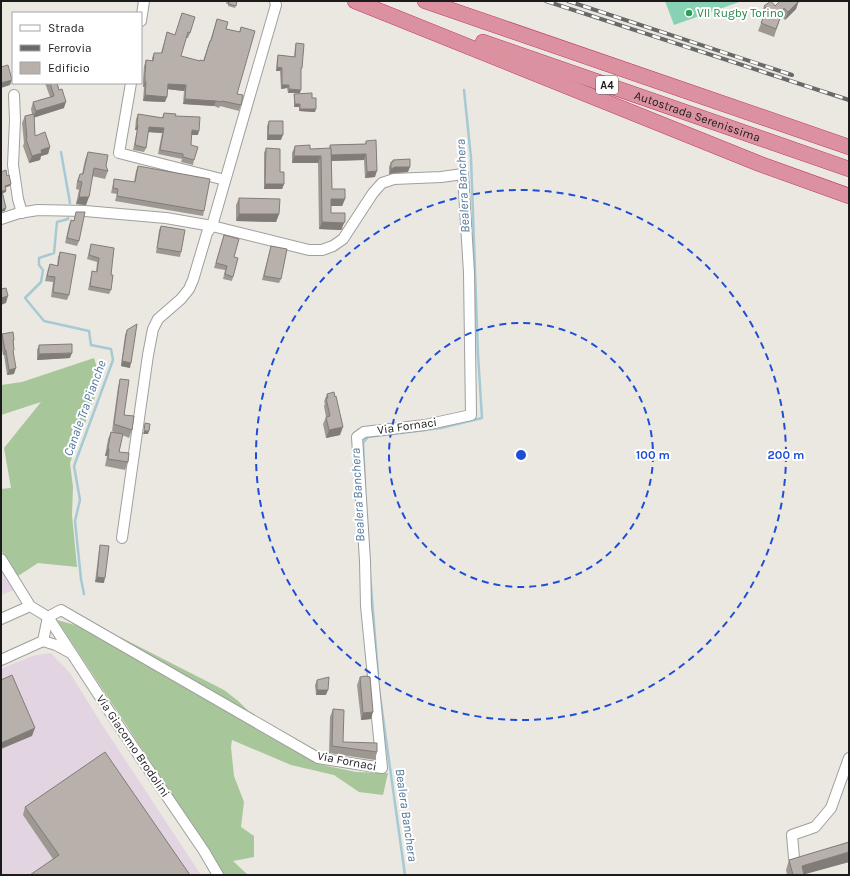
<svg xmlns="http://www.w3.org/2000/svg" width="850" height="876" viewBox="0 0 850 876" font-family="Karla,sans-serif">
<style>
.industrial{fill:#e3d4e1}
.forest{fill:#a7c69a}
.pitch{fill:#87d2b5}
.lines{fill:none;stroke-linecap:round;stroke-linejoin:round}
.stream{stroke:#a6cad4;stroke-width:2.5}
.minor-casing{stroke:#9f9f9f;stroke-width:12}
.highway-casing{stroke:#c03767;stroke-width:16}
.minor{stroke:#fff;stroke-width:10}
.highway{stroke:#db919f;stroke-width:15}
.rail-casing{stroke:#696969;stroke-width:4}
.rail{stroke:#fff;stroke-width:2.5;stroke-dasharray:8;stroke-linecap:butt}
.wall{fill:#9e9893}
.shaded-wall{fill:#817c78}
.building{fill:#b8b1ab;stroke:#817c78}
.ring{fill:none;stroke:#1d4ed8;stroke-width:2;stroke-dasharray:7 5}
.leisure-dot{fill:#2e9e5b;stroke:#fff;stroke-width:1.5}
.labels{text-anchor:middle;stroke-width:4;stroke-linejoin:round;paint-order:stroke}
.shield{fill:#fff;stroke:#5f5f5f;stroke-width:1}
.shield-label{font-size:11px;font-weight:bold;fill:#1b1b1b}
.leisure-label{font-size:12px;fill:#27864d;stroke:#fff;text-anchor:start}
.street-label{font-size:12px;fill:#1b1b1b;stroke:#fff}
.water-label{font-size:13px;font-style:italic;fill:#53799e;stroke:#fff}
.centre{fill:#1d4ed8;stroke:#fff;stroke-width:2}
.ring-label{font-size:12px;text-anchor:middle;font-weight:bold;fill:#1d4ed8;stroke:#fff;stroke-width:4;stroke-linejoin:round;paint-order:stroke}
</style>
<rect width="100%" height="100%" fill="#ebe8e1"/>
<!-- industrial -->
<g class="industrial">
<path d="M1,570L14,590L1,595Z"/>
<path d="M51,653L70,673L101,723L201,875H1V669L32,656Z"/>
</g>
<!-- forest -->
<g class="forest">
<path d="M94,358L101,381L70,463L73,487L72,515L77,567L38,563L18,576L1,550V489L11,488L4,448L41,402L1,415V385L22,382Z"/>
<path d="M57,620L122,638L224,690L237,700L282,743L318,764L356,772L388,773L383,795L359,792L334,775L291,765L232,740L231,747L234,776L244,802L241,827L254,836V857L233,861L248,875H224L212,855Z"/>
</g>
<!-- pitch -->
<path class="pitch" d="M665,1H742L674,25Z"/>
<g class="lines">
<!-- stream -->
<g class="stream">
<path d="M61,152L70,203"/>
<path d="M68,218V219L57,222L54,253L39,258V265L43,270L41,282L25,298L44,321L89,331L91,345L111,349L113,360L74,466L80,500L75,521L81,579L84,594"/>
<path d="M365,485L363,443L368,437L441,428L482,418L478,355L471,158L464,90"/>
<path d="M370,574L378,674"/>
<path d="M379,689L405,875"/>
</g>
<defs>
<g id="minor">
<path d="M141,21L144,1"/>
<path d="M131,83L119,153L225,180"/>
<path d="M14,95L15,120L13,165L18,199L22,213"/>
<path d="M1,219L19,213L38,210L85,211L166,218L212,226L309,250H322L333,246L343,239L373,193L382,183L394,179L441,177L463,174L469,273L471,415L425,425L364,432L357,437L365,561L366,606L382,768L318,758L61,610L48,617"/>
<path d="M122,538L148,355L153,329L158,319L181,299L189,289L193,280L207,233L212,226L276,5L275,1"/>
<path d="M1,559L30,606L48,617L117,723L204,851L218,875"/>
<path d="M1,619L30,606"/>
<path d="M43,641L56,645L69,652"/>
<path d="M43,641L48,617"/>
<path d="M1,660L43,641"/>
<path d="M794,858L792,835L815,827L831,808L849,758"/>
</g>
<g id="highway">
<path d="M355,1L760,164L849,196"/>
<path d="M425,1L849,147"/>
<path id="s1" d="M483,42L849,169"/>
</g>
</defs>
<!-- minor casing -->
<use href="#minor" class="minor-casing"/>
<!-- highway casing -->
<use href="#highway" class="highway-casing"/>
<!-- minor -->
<use href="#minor" class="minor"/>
<!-- highway -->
<use href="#highway" class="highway"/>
<defs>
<g id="rail">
<path d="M546,1L849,100"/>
<path d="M568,1L792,75"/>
</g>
</defs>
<!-- rail casing -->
<use href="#rail" class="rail-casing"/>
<!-- rail -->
<use href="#rail" class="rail"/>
</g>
<!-- wall -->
<g class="wall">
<path d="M227,1H237L235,8L228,6V4H226Z"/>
<path d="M798,3L796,9L785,20L781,16L774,37L758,31L764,16L762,13L764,6Z"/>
<path d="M182,13L190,33L188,38H186L181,56L200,61H203L208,46L210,41L217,19L226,29L239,32L241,27L237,94L241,105L239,111L220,106L219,108L214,106L183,104L184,91L167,89L165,102L143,101L144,87H143V80L144,66L146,60L152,61V58L154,53H161L167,32L175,35Z"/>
<path d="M296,43L302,68L288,93L287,88L281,89L280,71H276L277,59L278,55L294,57L295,47Z"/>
<path d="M45,83H57L64,108L34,117L35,136L50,147L48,154L41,156L40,160L29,163L23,146L24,143L22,123L25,116L32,114L31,109L33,102L50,97Z"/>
<path d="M294,94L312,98L315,112L299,111V107H294Z"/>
<path d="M164,113L175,116L198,135H191V145L194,160L193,165L181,162L182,159L158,154L162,133L148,132L146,148L144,152L133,150L137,130H135L136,119L138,114L162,118Z"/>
<path d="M269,121L281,140H267V126Z"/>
<path d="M366,141L375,177L365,178L364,160L331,161L332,189L345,199L342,206H331V213L343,228L341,230L319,229L318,163H292V153L295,146L310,149H329L330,145L365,144Z"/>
<path d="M266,148L280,172L284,184L282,189H264V153Z"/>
<path d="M88,152L106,166L108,171L105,179L92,176L86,205L76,204L79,190L76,189L77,181L80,174H82L85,160Z"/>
<path d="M393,160L408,172L394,173L389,174V167L391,162H392Z"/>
<path d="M138,166L204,211L203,216L115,201L117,194L111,193L113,184L114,179L134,182L136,171Z"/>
<path d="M239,198L279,214L276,222L236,221V205Z"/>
<path d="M76,212L79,241L77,246L65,243L69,225L71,220L74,221Z"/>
<path d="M161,226L181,252L180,257L156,253L159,230Z"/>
<path d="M224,235L234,257L233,277L232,281L223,279L225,270L214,268Z"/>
<path d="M91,244L111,275V290L109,294L88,290L91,276L92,271L96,272L97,262L87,259Z"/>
<path d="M271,246L281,279L279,283L262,280Z"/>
<path d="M60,252L69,295L67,300L51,297L53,282L45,281L48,269L50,264L57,266L58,257Z"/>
<path d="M127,330L130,368L121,366L125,335Z"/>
<path d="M2,334L14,340L13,342L14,374L7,375L4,355H3L1,345V336Z"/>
<path d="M39,345L70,358L37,360V350Z"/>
<path d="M120,379L124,415L132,430L129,438L122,435L119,452L128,462L125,470L105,466L107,456H105L108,439L111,432L116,433L112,431L118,387Z"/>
<path d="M327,394L340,435L326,438L323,424L326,417L324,406L325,403L324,402Z"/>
<path d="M100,545L104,583L95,582L99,550Z"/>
<path d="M360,677L371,719L361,720L357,685Z"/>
<path d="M317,680L326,695H316L315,685Z"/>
<path d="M333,709L343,742L377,752L375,760L329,753L330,717Z"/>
<path d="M25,807L190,875L53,859L23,815Z"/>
<path d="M849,842V864V862L804,874V875H787L786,870L789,860Z"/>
</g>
<!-- shaded-wall -->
<g class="shaded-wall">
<path d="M796,1H801L798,3L796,9L785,20L788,12Z"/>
<path d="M277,67L282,68L280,71H276Z"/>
<path d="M12,80L10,85L1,88V83Z"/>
<path d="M145,82H146L144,87H143Z"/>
<path d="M168,84L186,85L184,91L166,89Z"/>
<path d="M282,85H289L287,88L281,89Z"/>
<path d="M289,89L301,90L300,93H288Z"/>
<path d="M145,95L167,97L165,102L143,101Z"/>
<path d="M185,99L216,101L214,106L183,104Z"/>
<path d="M66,102L64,108L33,118L36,111Z"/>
<path d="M295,104H300L299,107H294Z"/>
<path d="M300,109H316L315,112L299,111Z"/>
<path d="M137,125H138L137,130H135Z"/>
<path d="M149,127L164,128L162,133L147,132Z"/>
<path d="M192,130L199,131L198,135H190Z"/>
<path d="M268,135H283L281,140H267Z"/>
<path d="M50,147L48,154L41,156L40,160L29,163L32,156L41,150Z"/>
<path d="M366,154L364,160L328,161L331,155Z"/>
<path d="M294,156H321L318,163H292Z"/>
<path d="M395,167H410L408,172L394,173L389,174L391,169Z"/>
<path d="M377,171L375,177L365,178L367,172Z"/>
<path d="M11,184L10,186L4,188L5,186Z"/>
<path d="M265,184H284L282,189H264Z"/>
<path d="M6,190V192L1,194L2,191Z"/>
<path d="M79,197H89L86,205L76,204Z"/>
<path d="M331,199H345L342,206H329Z"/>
<path d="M6,208L5,211L1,212V210Z"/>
<path d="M239,214H279L276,222L236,221Z"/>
<path d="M345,221L341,230L319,229L322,222Z"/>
<path d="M8,296L6,303L1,305V298Z"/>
<path d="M5,350H6L4,355H3Z"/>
<path d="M72,353L70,358L37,360L39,354Z"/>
<path d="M122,361L131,363L130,368L121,366Z"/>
<path d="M16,368L14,374L7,375L9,370Z"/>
<path d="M343,427L340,435L326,438L329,430Z"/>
<path d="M144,431H149L148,434H143Z"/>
<path d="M108,448L109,449L107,456H105Z"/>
<path d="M97,577L105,578L104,583L95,582Z"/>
<path d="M317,690H328L326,695H316Z"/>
<path d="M373,712L371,719L361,720L363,713Z"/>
<path d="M35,728L32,736L1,749V743Z"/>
<path d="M849,852V862L802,875V866Z"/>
</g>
<!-- building -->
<g class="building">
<path d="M227,1H237L236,6L229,4V2Z"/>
<path d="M771,1L775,6L780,1H799L788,12L784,8L776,29L761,23L767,9L764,6Z"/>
<path d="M182,13L195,17L190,33L188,32L181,56L200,61V60L204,61L210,41H211L217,19L228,22L226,29L240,32L241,27L255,31L237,94L243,95L241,105L222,101L221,102L216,101L185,99L186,85L168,84L167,97L145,95L146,82H145V75L146,60L153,61L154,53H162L167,32L175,35Z"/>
<path d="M296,43L304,44L302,68H301V90L289,89V85H282V68L277,67L278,55L295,57Z"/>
<path d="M8,65L12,80L1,83V67Z"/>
<path d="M50,83H57L59,90L62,89L66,102L36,111L33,102L54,96Z"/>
<path d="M312,93V98H316V109H300V104H295L294,94Z"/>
<path d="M164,113L176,114L175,116L200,117L199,131L192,130L191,145L198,147L194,160L183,157V154L160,150L164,128L149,127L146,148L135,145L138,125H137L138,114L163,118Z"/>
<path d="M34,114L35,136L45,132L50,147L41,150L42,153L32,156L26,139L27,138L25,116Z"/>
<path d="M269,121H283V135H268Z"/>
<path d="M376,140L377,171L367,172L366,154L331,155L330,145L366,144V141Z"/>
<path d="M310,145V149L331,148L332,189H345V199H331V213H345V221L344,223L322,222L321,156H294L295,146Z"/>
<path d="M266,148L280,149V172H284V184H265Z"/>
<path d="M88,152L108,155L106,166L108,171L94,168L89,197H79L82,182L78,181L80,174H83Z"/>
<path d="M410,159V167H395L391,169V162H393V160Z"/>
<path d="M138,166L210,179L204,211L117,196L118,189L113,188L114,179L135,182Z"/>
<path d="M6,170L7,176L9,175L11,184L5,186L6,190L2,191L6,208L1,210V172Z"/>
<path d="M239,198L280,199L279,214H239Z"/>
<path d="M76,212H85L79,241L67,238L71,220L74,221Z"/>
<path d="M161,226L185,230L181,252L157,248Z"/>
<path d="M224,235L239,239L234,257L238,258L233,277L225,274L227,266L216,263Z"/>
<path d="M91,244L114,248L111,275H113L111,290L90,286L92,271L97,272L99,258L89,255Z"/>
<path d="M271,246L287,249L281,279L264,276Z"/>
<path d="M60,252L76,255L69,295L53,292L55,277L47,276L50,264L58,266Z"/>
<path d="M6,288L8,296L1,298V289Z"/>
<path d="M137,324L131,363L122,361L127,330Z"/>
<path d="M13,332L14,340H13L14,350L13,351L16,368L9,370L6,351V350H5L2,334Z"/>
<path d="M72,344V353L39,354V345Z"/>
<path d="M120,379L129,380L124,415L134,416L132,430L114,424Z"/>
<path d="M334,392L335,397L336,396L343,427L329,430L326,417L330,416L326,398H328L327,394Z"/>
<path d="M145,423L150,424L149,431H144Z"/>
<path d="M111,432L123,434L119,452L129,453L128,462L108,459L109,449L108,448Z"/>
<path d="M100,545L109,546L105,578L97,577Z"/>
<path d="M12,675L35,728L1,743V680Z"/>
<path d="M366,676L370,677L373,712L363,713L360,677Z"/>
<path d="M329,677L328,690H317V680Z"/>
<path d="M333,709L344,710L343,742L377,743V752L332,746Z"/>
<path d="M105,752L190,875H30L59,855L25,807Z"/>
<path d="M849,842V852L802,866L804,875H793L789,860Z"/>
</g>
<!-- distance rings -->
<g class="ring">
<circle cx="521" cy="455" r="132"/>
<circle cx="521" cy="455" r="265"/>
</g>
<!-- markers -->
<circle class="leisure-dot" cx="689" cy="13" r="4"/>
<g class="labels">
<!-- shield labels -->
<rect class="shield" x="596" y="76" width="22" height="18" rx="3"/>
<g class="shield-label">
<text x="607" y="89">A4</text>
</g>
<!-- leisure labels -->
<g class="leisure-label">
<text x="697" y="17">VII Rugby Torino</text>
</g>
<!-- street labels -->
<g class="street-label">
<text dy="4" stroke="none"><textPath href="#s1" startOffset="227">Autostrada Serenissima</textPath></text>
<text transform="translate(407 426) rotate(-8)" y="4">Via Fornaci</text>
<text transform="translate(133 746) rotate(56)" y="4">Via Giacomo Brodolini</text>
<text transform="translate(347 761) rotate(11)" y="4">Via Fornaci</text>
</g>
<!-- water labels -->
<g class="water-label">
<text transform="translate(462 186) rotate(-93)" y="5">Bealera Banchera</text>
<text transform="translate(84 408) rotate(-70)" y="5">Canale Tra Pianche</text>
<text transform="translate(357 495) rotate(-93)" y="5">Bealera Banchera</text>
<text transform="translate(407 815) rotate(82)" y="5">Bealera Banchera</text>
</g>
</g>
<circle cx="521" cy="455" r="6" class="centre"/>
<g class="ring-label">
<text x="653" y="459">100 m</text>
<text x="786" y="459">200 m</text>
</g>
<!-- border -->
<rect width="850" height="876" fill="none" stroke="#1b1b1b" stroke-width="4"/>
<!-- legend -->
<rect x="12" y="12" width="130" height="72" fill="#ffffff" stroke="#a4a4a4"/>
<rect x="20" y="25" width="20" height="6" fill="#ffffff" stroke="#a4a4a4"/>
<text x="48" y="32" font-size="12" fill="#1b1b1b">Strada</text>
<rect x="20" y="45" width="20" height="6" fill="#696969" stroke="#a4a4a4"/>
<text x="48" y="52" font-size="12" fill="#1b1b1b">Ferrovia</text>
<rect x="20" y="62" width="20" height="12" fill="#b8b1ab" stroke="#a4a4a4"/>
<text x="48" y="72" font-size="12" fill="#1b1b1b">Edificio</text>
</svg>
